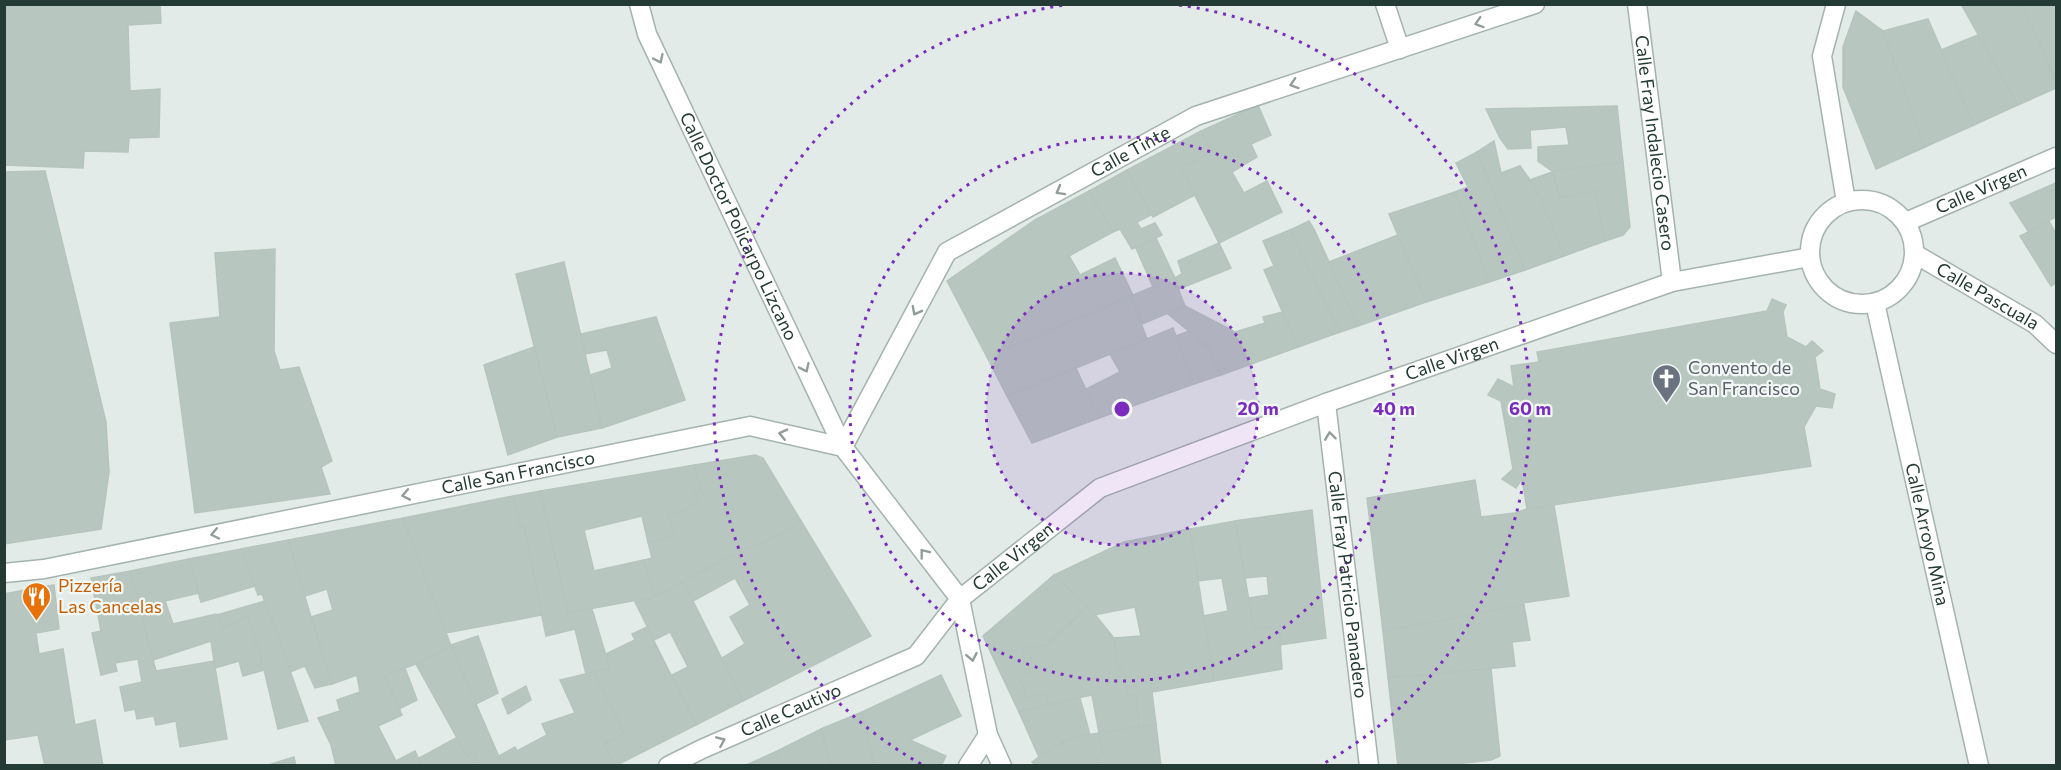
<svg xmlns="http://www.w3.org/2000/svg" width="2061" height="770" viewBox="0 0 2061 770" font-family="Commissioner,sans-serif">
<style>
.building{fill:#b8c6c0;stroke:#b5c4be;stroke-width:1.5}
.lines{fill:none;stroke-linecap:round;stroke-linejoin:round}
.street-casing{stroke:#a5b3ae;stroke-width:21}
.street{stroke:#fff;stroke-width:18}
.oneway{stroke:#919d9a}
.ring{fill:none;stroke:#7b2cbf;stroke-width:3;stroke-dasharray:3 6}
.labels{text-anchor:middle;stroke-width:4.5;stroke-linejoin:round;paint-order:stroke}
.street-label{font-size:18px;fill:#233b34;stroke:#f2f8f5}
.worship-label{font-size:18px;fill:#5b616d;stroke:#f2f8f5;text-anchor:start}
.food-label{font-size:18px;fill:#c56008;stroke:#f2f8f5;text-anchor:start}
.centre{fill:#7b2cbf;stroke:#f2f8f5;stroke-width:3}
.ring-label{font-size:18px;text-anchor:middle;font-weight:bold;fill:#7b2cbf;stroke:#f2f8f5;stroke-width:4.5;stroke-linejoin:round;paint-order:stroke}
</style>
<rect width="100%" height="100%" fill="#e2ebe7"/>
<!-- building -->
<g class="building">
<path d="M4,4H160L161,23L128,25L130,91L160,89L159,137L129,138L128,152L84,151L83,168L4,165Z"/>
<path d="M1961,4H2022L2056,80V88L2018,105Z"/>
<path d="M2022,4H2056V80L2033,29Z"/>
<path d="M1856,11L1883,31L1925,147L1876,169L1843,87V47Z"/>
<path d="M1928,19L1974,125L1925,147L1883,31Z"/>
<path d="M1978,35L2018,105L1974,125L1941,50Z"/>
<path d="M1258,105L1271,135L1251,144L1257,157L1232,172L1244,193L1267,181L1282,212L1219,243L1181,168L1212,152L1201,131Z"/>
<path d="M1617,106L1623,162L1552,171L1538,161V147L1569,145L1566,127L1530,130L1531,148L1508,149L1500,138L1486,109Z"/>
<path d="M1201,131L1212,152L1181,168L1195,195L1153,217L1127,170Z"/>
<path d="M1494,141L1501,173L1520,166L1530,180L1543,203L1564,256L1525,270L1477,152Z"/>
<path d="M1477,152L1525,270L1489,282L1455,192L1468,187L1456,163Z"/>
<path d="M1623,162L1630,227L1623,235L1605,241L1595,191L1560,198L1552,171Z"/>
<path d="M1127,170L1151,215L1137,222L1141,229L1155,223L1162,235L1132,249L1120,229L1113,232L1089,191Z"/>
<path d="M45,171L106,422L109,472L101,529L4,544V172Z"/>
<path d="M1552,172L1560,198L1595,191L1605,241L1564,256L1543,203L1530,180Z"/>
<path d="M2056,183V217L2028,231L2010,203Z"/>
<path d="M1089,191L1113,232L1069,256L1080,275L1115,258L1133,295L987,357L947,281L1035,220Z"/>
<path d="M1455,192L1489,282L1426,302L1389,214Z"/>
<path d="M1309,221L1315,231L1358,326L1340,332L1290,230Z"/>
<path d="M2049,221L2056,234V283L2051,286L2020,236Z"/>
<path d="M1290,230L1340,332L1298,347L1264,270L1274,266L1263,241Z"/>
<path d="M1398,235L1426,302L1358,326L1329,262Z"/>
<path d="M1156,238L1175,278L1182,274L1178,261L1219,243L1231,268L1179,289L1174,278L1153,287L1136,248Z"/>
<path d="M275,249L274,351L280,370L299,367L332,461L321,467L330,494L195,513L170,323L220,317L215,253Z"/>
<path d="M564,262L602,428L557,437L516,274Z"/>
<path d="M1174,278L1185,306L1142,324L1131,296Z"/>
<path d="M1131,296L1147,339L1007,396L987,357Z"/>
<path d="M1772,299L1786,305L1783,312L1787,337L1806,347L1812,341L1823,351L1815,357L1820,389L1835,394L1832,408L1816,406L1804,427L1811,466L1527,509L1522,479L1516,488L1502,479L1513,469L1501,401L1488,395L1498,379L1514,387L1511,366L1539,362L1537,352L1767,311Z"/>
<path d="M1185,306L1235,332L1265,323L1263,317L1283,312L1298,347L1221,375L1209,348L1168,314Z"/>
<path d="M656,317L685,400L602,428L590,375L612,368L607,350L585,354L581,334Z"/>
<path d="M1173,328L1194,384L1099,418L1086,389L1120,372L1110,354Z"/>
<path d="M1189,331L1209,348L1221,375L1194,384L1176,336Z"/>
<path d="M534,347L557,437L508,455L484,365Z"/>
<path d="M1076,368L1099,418L1032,443L1007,396Z"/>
<path d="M755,455L763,458L801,521L775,537L727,558L654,597L644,560L652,558L648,542L675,536L668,515L699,504L695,493L701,491L694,465Z"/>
<path d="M694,465L701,491L695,493L699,504L668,515L675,536L648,542L642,516L584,530L594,571L644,560L654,597L568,613L540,491Z"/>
<path d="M1475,480L1481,517L1515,513L1527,509L1554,505L1569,596L1523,603L1524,605L1383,631L1367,498Z"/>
<path d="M540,491L568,613L592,609L610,669L586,674L575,629L546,636L524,527H521L513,496Z"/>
<path d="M513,496L521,527H524L542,615L446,633L403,518Z"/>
<path d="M1312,510L1326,638L1280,645L1279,626L1254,629L1249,598L1269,595L1267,576L1245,578L1235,521Z"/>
<path d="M403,518L451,646L416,664L385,675L402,715L378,726L396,761L415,751L422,766H336L331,745L318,718L340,711L337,700L360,692L357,675L332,684L311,617L333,610L327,589L305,596L288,540Z"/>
<path d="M801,521L871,636L743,701L722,658L745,644L730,617L750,605L735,578L693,601L683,581L727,558L775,537Z"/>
<path d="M1235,521L1254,629L1279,626L1282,669L1214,681L1203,616L1228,611L1222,578L1198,581L1190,529Z"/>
<path d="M1190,529L1214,681L1152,692L1156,724L1139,727L1136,695L1128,696L1123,669H1117L1114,638L1141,636L1135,607L1094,615L1054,575L1124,542Z"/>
<path d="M288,540L311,617L332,684L315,688L305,666L290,672L262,594L258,595L241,549Z"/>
<path d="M241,549L255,586L201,602L188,559Z"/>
<path d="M188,559L199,593L165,601L173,624L216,614L223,628L248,616L264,670L243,676L239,661L215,668L211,641L153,660L130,571Z"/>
<path d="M130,571L156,671L214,661L227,739L180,747L176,721L156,725L154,716L137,719L135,709L125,711L120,687L142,682L138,659L115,663L117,671L101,675L92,633L101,631L91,578Z"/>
<path d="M1054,575L1088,606L1047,645L991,653L983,636Z"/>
<path d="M683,581L743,701L696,725L672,675L688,667L670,632L654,640L635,602L657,596Z"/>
<path d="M54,585L59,629L36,633L39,654L63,649L75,725L95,720L103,766H45L38,735L5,740L4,594Z"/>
<path d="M265,601L308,721L278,729L259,648L248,616L223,628L217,615Z"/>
<path d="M1524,605L1530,640L1512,642L1515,666L1388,678L1383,631Z"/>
<path d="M1088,606L1114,638L1117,669H1123L1128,696L1136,695L1139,727L1099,733L1092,695L1048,704L1046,694L1027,698L1019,677L1028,674L1022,649L1047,645Z"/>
<path d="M647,627L696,725L615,766L604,744L624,733L593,672L610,669L606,654L635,640L632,634Z"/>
<path d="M478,636L498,693L476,704L451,645Z"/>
<path d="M451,646L476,704L503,766H479L473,752L467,756L416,664Z"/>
<path d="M1022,649L1028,674L1019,677L1027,698L1046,694L1048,704L1019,712L991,653Z"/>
<path d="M405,668L417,700L399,709L385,675Z"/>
<path d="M1491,669L1500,756L1491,760L1439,766H1398L1388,678Z"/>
<path d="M593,672L624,733L604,744L615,766H503L499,756L515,747L517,751L547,735L542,724L575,713L560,680Z"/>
<path d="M941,675L961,716L910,740L946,756L941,766H874L862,712Z"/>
<path d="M526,686L531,700L508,714L502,699Z"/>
<path d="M1080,698L1090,735L1079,736L1053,747L1039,757L1019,712Z"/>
<path d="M862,712L874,766H831L821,729Z"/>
<path d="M1156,724L1161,766H1098L1097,757L1103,756L1099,733Z"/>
<path d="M821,729L831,766H781L773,753Z"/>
<path d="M1099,733L1103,756L1097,757L1098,766H1036L1032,762L1053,747L1079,736Z"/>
<path d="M456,738L467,756L473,752L479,766H422L419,758Z"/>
<path d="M773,753L781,766H744Z"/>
<path d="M294,757L296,766H265Z"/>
</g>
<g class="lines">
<defs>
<g id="street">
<path id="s1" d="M639,4L647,34L843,447"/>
<path d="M1385,4L1400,49"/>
<path id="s2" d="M1637,4L1672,282"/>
<path d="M1836,4L1822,56L1846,202"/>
<circle cx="1862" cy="252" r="52"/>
<path id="s3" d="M1906,222L2056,157"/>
<path id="s4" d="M1915,254L2035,324L2056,344"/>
<path id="s5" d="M1875,303L1979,766"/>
<path id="s6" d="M1326,403L1369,766"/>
<path id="s7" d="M843,447L947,252L1196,116L1535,4"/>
<path id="s8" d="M4,573L44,569L750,426L843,447L960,599L988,735L1002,766"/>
<path id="s9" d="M668,766L702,749L916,656L960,599L1100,488L1326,403L1672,282L1810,257"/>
<path d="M968,766L988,735"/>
</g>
</defs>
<!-- street casing -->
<use href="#street" class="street-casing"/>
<!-- street -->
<use href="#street" class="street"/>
</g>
<!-- one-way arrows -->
<defs><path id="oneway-chevron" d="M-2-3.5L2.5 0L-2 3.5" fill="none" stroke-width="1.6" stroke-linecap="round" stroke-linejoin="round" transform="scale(1.5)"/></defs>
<g class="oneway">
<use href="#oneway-chevron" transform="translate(1479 23) rotate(162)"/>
<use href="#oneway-chevron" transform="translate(659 59) rotate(65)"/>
<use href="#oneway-chevron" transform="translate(1294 84) rotate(162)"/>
<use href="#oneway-chevron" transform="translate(1060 191) rotate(151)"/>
<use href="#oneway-chevron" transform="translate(916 311) rotate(118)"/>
<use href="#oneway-chevron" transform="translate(805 368) rotate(65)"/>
<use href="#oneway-chevron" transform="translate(783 434) rotate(-167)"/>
<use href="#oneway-chevron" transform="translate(1330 436) rotate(-97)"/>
<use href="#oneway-chevron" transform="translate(406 495) rotate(169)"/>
<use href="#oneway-chevron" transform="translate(215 534) rotate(168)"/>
<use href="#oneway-chevron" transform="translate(924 553) rotate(-128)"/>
<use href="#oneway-chevron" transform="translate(972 657) rotate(79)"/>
<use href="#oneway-chevron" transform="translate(721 741) rotate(-23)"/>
</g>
<!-- distance rings -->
<circle cx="1122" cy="409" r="136" fill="#7b2cbf" fill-opacity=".12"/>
<g class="ring">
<circle cx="1122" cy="409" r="136"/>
<circle cx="1122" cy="409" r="272"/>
<path d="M921 764A408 408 0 0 1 1065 5M1179 5A408 408 0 0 1 1323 764"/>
</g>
<!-- icons -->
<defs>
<symbol id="church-pin" viewBox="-11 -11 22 30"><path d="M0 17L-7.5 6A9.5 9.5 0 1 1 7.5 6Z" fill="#6b7280" stroke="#f2f8f5"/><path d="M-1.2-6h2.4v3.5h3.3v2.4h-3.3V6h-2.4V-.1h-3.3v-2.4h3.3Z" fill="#fff"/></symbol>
<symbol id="restaurant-pin" viewBox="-11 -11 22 30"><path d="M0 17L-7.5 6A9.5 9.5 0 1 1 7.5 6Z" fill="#e8710a" stroke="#f2f8f5"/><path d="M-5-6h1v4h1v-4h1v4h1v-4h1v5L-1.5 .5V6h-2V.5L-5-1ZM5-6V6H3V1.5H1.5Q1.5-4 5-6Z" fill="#fff"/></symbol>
</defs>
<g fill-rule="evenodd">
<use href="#church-pin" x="1650" y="362" width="33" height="45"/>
<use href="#restaurant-pin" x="20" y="580" width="33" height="45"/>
</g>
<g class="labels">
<!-- street labels -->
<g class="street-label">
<text dy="6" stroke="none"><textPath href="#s2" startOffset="140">Calle Fray Indalecio Casero</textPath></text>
<text dy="6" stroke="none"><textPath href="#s7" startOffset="430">Calle Tinte</textPath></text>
<text dy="6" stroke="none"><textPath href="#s3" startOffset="82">Calle Virgen</textPath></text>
<text dy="6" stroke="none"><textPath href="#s1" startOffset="244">Calle Doctor Policarpo Lizcano</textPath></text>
<text dy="6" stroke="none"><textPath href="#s4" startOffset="84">Calle Pascuala</textPath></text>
<text dy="6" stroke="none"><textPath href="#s9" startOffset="897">Calle Virgen</textPath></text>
<text dy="6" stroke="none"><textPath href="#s8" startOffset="524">Calle San Francisco</textPath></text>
<text dy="6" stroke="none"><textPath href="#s5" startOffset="237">Calle Arroyo Mina</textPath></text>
<text dy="6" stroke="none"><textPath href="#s9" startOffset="411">Calle Virgen</textPath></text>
<text dy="6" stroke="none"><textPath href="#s6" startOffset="183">Calle Fray Patricio Panadero</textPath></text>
<text dy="6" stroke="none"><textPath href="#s9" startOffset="135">Calle Cautivo</textPath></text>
</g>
<!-- worship labels -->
<g class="worship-label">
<text x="1688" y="374">Convento de<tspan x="1688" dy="21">San Francisco</tspan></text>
</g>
<!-- food labels -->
<g class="food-label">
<text x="58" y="592">Pizzería<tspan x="58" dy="21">Las Cancelas</tspan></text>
</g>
</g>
<circle cx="1122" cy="409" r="9" class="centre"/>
<g class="ring-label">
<text x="1258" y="415">20 m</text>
<text x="1394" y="415">40 m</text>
<text x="1530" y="415">60 m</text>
</g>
<!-- border -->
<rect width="2061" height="770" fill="none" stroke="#233b34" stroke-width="12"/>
</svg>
